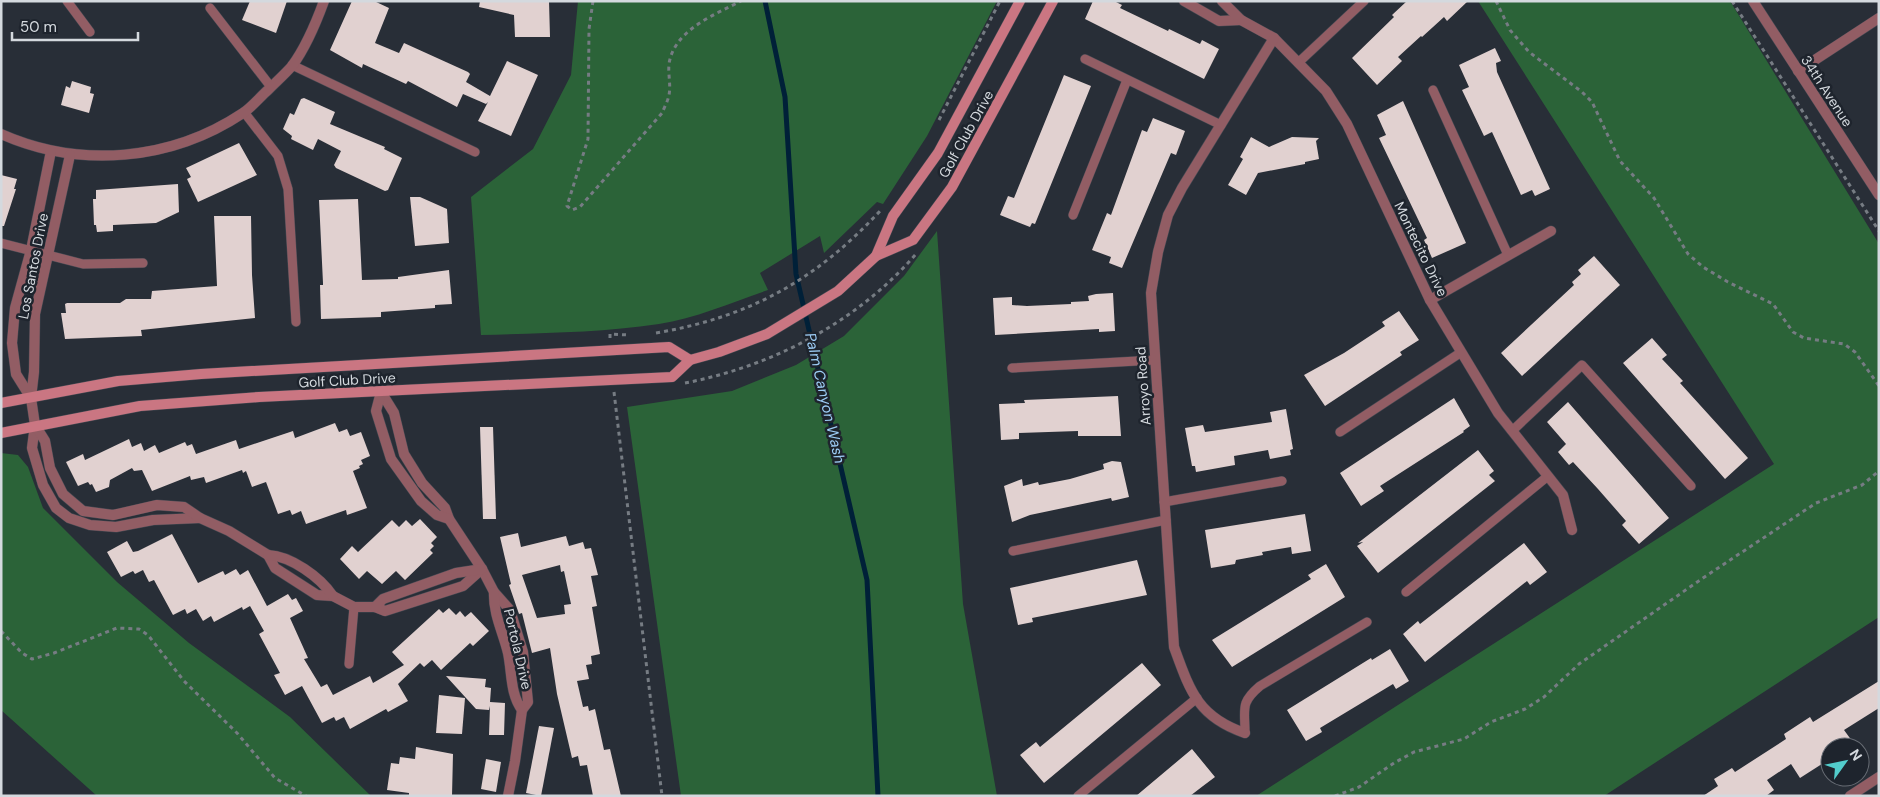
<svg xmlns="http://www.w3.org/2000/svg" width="1880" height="797" viewBox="0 0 1880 797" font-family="'DM Sans',sans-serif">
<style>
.green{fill:#2b6338}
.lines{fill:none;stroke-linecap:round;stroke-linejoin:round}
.stream{stroke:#002038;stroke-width:5}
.building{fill:#e1d1d0;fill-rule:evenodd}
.lane-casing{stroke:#444952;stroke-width:10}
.street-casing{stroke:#444952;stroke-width:11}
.secondary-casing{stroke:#444952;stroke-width:11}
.path{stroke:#767c83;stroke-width:3;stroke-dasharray:4 4;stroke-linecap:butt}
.lane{stroke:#925d64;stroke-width:9}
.street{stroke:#925d64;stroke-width:10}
.secondary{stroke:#ca7682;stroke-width:10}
.labels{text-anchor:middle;stroke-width:5;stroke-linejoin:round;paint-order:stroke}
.street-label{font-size:14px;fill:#d4d9de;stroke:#1e242d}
.water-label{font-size:15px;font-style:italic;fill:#9dcdf6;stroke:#1e242d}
</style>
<rect width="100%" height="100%" fill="#282e37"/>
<!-- green -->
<g class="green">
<path d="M578,1H997L927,136L883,204L877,202L824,253L820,236L760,273L768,290C733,302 696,318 659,324C600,333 540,333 481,335L471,197L533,149L571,75Z"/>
<path d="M1478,1H1730L1879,244V617L1604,796H1256L1774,464Z"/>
<path d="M937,231L963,604L997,796H681L627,407L732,391L796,365L844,336L904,276Z"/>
<path d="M1,453L18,455L28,467L43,508L117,582L189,643L290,717L371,796H97L1,710Z"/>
</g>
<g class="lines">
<!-- stream -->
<path class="stream" d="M765,1L785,97L796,274L867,580L878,796"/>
</g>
<!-- building -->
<g class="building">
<path d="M250,1H287L276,33L242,20Z"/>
<path d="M352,1H374L389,8L375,43L399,53L404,43L468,72L470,74L466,82L490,96L507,61L538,75L511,136L478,121L488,102L486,104L463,94L457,107L408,81L406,84L363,64L362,68L330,50Z"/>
<path d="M480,1H549L550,37H515L514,15L479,7Z"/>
<path d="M1093,1H1114L1122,5L1120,8L1168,31L1169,29L1200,44L1202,40L1219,49L1204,79L1085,19Z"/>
<path d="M1407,1H1468L1447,21L1444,17L1422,37L1421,36L1398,57L1402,61L1377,85L1352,58L1394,17L1392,15Z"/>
<path d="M1495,48L1501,61L1496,63L1497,72L1550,189L1535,196L1532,190L1521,195L1492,132L1484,136L1462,90L1469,87L1459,65Z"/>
<path d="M1064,75L1091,86L1035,224L1032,223L1030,227L1000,215L1008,196L1014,198Z"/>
<path d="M72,81L91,87L90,93L94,94L89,113L61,105L66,86L70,88Z"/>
<path d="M304,98L335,112L330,124L385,147L384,149L402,158L388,190L385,191L336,168L334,165L341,151L318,139L313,150L291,139L292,136L283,129L290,113L294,115L301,99Z"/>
<path d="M1403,101L1466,243L1432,258L1424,240L1427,238L1379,138L1386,135L1377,115Z"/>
<path d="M1153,118L1185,131L1176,155L1171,153L1122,268L1109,263L1111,257L1092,250L1107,213L1111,215L1142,130L1147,132Z"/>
<path d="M1251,137L1269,147L1292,137L1319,138L1316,141L1319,159L1305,162V164L1258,173L1246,195L1228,185L1243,159L1240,157Z"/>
<path d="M239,143L257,175L198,202L187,179L191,177L186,168Z"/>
<path d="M1,175L17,179L14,189H16L4,226H1Z"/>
<path d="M178,184L179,212L156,223L113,225V231L97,232L96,225H94L93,199H96V190Z"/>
<path d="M410,197H420L447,209L449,243L415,246Z"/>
<path d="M358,199L362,280L398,279V277L449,270L452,304L435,305V308L381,312V317L321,319L320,285H323V283L319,200Z"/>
<path d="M214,216H251L252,275L255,318L141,330L142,336L65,339L61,313H66L65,304L67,303H120L126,299H151L152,291L217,286Z"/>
<path d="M1594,256L1620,285L1522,376L1501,353L1574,285L1572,282L1581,274L1578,270Z"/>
<path d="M1113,293L1115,331L1099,332V329L995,335L993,298L1012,297V305L1027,306L1071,304V302L1089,301L1088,296L1096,294Z"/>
<path d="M1399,311L1419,340L1400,352L1402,355L1325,406L1304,375L1344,353L1385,326L1382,322Z"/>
<path d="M1652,338L1667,355L1662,359L1683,381L1680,383L1748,458L1725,479L1623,363Z"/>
<path d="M1118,396L1121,436H1078V431L1019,433V439L1001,440L999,404L1025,403L1024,400Z"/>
<path d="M1454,398L1470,426L1463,431L1464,432L1380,486L1384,491L1361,506L1340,473Z"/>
<path d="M1568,402L1669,518L1639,544L1622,525L1626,521L1598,489L1573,462L1569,465L1558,452L1566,444L1547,422Z"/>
<path d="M1286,409L1293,449L1290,450L1291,455L1270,459L1268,450L1234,456L1235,465L1196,472L1195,466H1192L1185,428L1203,425L1205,432L1272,422L1270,412Z"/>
<path d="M335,423L339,432L347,429L350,436L361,432L370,456L361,460L363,464L359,466L360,468L353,471L367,508L347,515L346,510L306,524L301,511L292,515L290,510L278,514L266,482L252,487L246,471L243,473L242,470L206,483L204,477L191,480L190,476L152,491L142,470L134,471L132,468L110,480L109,487L96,492L92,484L90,485L88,482L78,486L66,462L83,454L85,460L129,439L132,447L141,443L144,451L155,445L159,453L185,442L187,446L192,444L196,454L236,440L239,449L293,431L295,438Z"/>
<path d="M480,427H493L496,519H483Z"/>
<path d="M1478,450L1494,471L1489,475L1495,481L1378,573L1357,546L1363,542L1358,543Z"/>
<path d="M1112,461L1121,462L1129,497L1112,501L1111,498L1030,515L1012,522L1004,486L1022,479L1023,486L1038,482L1039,485L1070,479L1104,469L1103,464Z"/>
<path d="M1305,514L1311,551L1292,554L1291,547L1262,552L1263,555L1236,560L1235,564L1211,568L1205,530Z"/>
<path d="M420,519L437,537L431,543L434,546L430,550L433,553L405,580L396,571L382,584L367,571L359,579L340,559L352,546L358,552L392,520L399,527L406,520L412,526Z"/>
<path d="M518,533L521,547L566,536L569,546L583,542L585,549L591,548L598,575L591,576L597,606L592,607L600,654L591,656L592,664L586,665L589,679L577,681L583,707L588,706L589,711L595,709L604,750L610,749L621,796H593L587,765L580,766L578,756L572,758L557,694L550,648L532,653L522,613L519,614L509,585L511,584L500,537ZM560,565L561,572L564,571L571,604L564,605L565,614L537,618L522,575Z"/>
<path d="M172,534L198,583L223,571L225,575L236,569L240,575L248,570L267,606L288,594L292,600L296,598L303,611L290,618L308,658L304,659L321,687L327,684L333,695L370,676L373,683L404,665L392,652L439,609L443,613L449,608L456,615L460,611L465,617L471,612L489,631L473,646L470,643L441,670L432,660L424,667L420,663L398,684L408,701L388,712L386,709L350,729L344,717L336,721L334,717L322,723L302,686L285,695L274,675L280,673L259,634L264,631L250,606L243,610L242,607L214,622L211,616L203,621L196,609L187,614L185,609L173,615L154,580L149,582L143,570L135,574L133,571L121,577L107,552L127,541L133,552L138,551Z"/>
<path d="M1524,543L1547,572L1530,585L1527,581L1425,662L1403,634L1418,621L1420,624Z"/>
<path d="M1137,560L1147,595L1032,618L1033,622L1018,625L1010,588Z"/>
<path d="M1326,564L1345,597L1232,667L1212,640L1311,579L1308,575Z"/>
<path d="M1390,649L1409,681L1396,689L1393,684L1320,728L1322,732L1306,741L1287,710L1371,658L1372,660Z"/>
<path d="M1142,663L1161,685L1044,783L1020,755L1036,742L1040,747Z"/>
<path d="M446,676L486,679L485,687L491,688L490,702L505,703L504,735H489L490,706L489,710L476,709Z"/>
<path d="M1879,681V708L1844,730L1852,741L1842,747H1830V758L1825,762L1800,778L1791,764L1767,780L1774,790L1766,796H1703L1718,786L1714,779L1732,768L1735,772L1786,739L1784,734L1810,717L1813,722Z"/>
<path d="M439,695L465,698L462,734L436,733Z"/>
<path d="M539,726L554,728L541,796L526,793Z"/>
<path d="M416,747L453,754L452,796H409V793L387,790L391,763L399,764L400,757L415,759Z"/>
<path d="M1192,749L1215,777L1203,786L1190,796H1136Z"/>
<path d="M486,759L501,762L496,792L481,789Z"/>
</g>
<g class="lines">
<defs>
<g id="lane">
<path d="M67,1L90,32"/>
<path d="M210,8L271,87"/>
<path d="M1085,59L1221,125"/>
<path d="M1299,62L1364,1"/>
<path d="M292,65L475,152"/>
<path d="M1433,90L1508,255"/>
<path d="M244,112L278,156L288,189L296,322"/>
<path d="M1073,215L1127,80"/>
<path d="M1,243L83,264L143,263"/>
<path d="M1012,368L1155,360"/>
<path d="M1512,431L1582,365L1691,486"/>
<path d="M1340,432L1460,353"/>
<path d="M1164,502L1282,481"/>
<path d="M1013,551L1166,520"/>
<path d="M1406,592L1548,476"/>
<path d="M349,664L354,607"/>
<path d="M1245,733C1245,708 1240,703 1260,686L1367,622"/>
<path d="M1078,796L1197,698"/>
</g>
<g id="street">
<path d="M1184,1L1219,21L1241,20"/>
<path d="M1222,1L1241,20L1274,38L1326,91L1347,124L1430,300L1498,413L1563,495L1572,530"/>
<path d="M1753,1L1879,195"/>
<path d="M1798,71L1879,18"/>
<path d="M1,134C80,169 171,161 243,113C252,107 260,97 268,90C276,82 285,74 292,66C306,47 316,23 324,1"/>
<path d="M70,155L35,314L34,372L31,398L35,425L32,448L43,485L56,508L69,518L90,525L116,527L153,520L200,518"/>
<path d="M1430,300L1551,231"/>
<path d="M381,392L394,413L404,454L422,483L445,508L449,519L482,569L494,592L510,610L523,652L528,702L522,710L515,761L508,796"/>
<path d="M381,392L376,411L391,459L421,501L437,515L449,519"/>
<path d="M31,398L16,374L12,343L15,308L31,250L51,151"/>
<path d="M35,425L45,441L50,468L63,494L83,511L113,515L157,505L184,507L200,518L229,531L268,555L275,568L317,595L333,596L354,607H375L385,611L463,586L482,569"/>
<path d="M268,555C291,556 320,577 333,596"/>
<path d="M494,592C493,614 503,632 508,653C512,672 510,694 522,710"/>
<path d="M375,607L383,599L456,573L482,569"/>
<path d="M1245,733C1198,717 1190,691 1174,647L1151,293L1158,252L1168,215L1182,188L1274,38"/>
<path d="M1850,796L1879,777"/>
</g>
<g id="secondary">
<path d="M876,256L893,216L938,153L1020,1"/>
<path d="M1,403L118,381L201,374L669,347L690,360"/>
<path d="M1,433L140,406L259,397L672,377L690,360L719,352L767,334L838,291L876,256L913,240L952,187L1053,1"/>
</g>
</defs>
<!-- lane casing -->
<use href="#lane" class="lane-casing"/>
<!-- street casing -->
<use href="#street" class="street-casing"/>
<!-- secondary casing -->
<use href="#secondary" class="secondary-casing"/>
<!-- path -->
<g class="path">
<path d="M593,1L589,29L588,139L567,206L572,210L580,207L662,113C664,108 668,101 669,95C671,85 668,75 669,64C674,30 714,15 741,1"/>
<path d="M1496,1L1510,30L1529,52L1582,92L1592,102L1620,161L1654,198L1688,254L1703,267L1728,282L1773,304L1793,332L1804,338L1844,344L1855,352L1879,386"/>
<path d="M1732,1L1879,231"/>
<path d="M939,120L1000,1"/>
<path d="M656,333C749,317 815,281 880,211"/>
<path d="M610,338V334L629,335"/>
<path d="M685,383C773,366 857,322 916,254"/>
<path d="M614,392L662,796"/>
<path d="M1,631L22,653L32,659L54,653L117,628L139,629L148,635L184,681L237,733L275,778L306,796"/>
<path d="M1335,796L1359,787L1394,763L1414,752L1464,739L1491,722L1525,709L1544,697L1579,664L1703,578L1816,503L1862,485L1879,471"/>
</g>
<!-- lane -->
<use href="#lane" class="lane"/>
<!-- street -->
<use href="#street" class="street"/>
<!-- secondary -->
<use href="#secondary" class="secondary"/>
</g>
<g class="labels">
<!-- street labels -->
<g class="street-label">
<text transform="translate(1827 91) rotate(57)" y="5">34th Avenue</text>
<text transform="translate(966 134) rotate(-61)" y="5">Golf Club Drive</text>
<text transform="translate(1421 249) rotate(64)" y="5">Montecito Drive</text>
<text transform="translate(33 266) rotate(-79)" y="5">Los Santos Drive</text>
<text transform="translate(347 380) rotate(-3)" y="5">Golf Club Drive</text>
<text transform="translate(1143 386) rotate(-94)" y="5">Arroyo Road</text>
<text transform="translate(518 649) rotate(77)" y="5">Portola Drive</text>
</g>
<!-- water labels -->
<g class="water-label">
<text transform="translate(825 398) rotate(77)" y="5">Palm Canyon Wash</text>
</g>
</g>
<!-- border -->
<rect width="1880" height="797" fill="none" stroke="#d4d9de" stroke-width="5"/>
<!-- north arrow -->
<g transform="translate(1845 762) rotate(57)"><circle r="24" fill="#1e242d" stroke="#676c74"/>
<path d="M0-4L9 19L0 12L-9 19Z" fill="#52cdcc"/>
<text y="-8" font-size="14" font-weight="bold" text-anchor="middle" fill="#d4d9de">N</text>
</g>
<!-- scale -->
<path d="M12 32v8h126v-8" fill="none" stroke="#d4d9de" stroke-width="2.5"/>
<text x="20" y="32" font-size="15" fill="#d4d9de" stroke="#1e242d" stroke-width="4" paint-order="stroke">50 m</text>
</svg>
